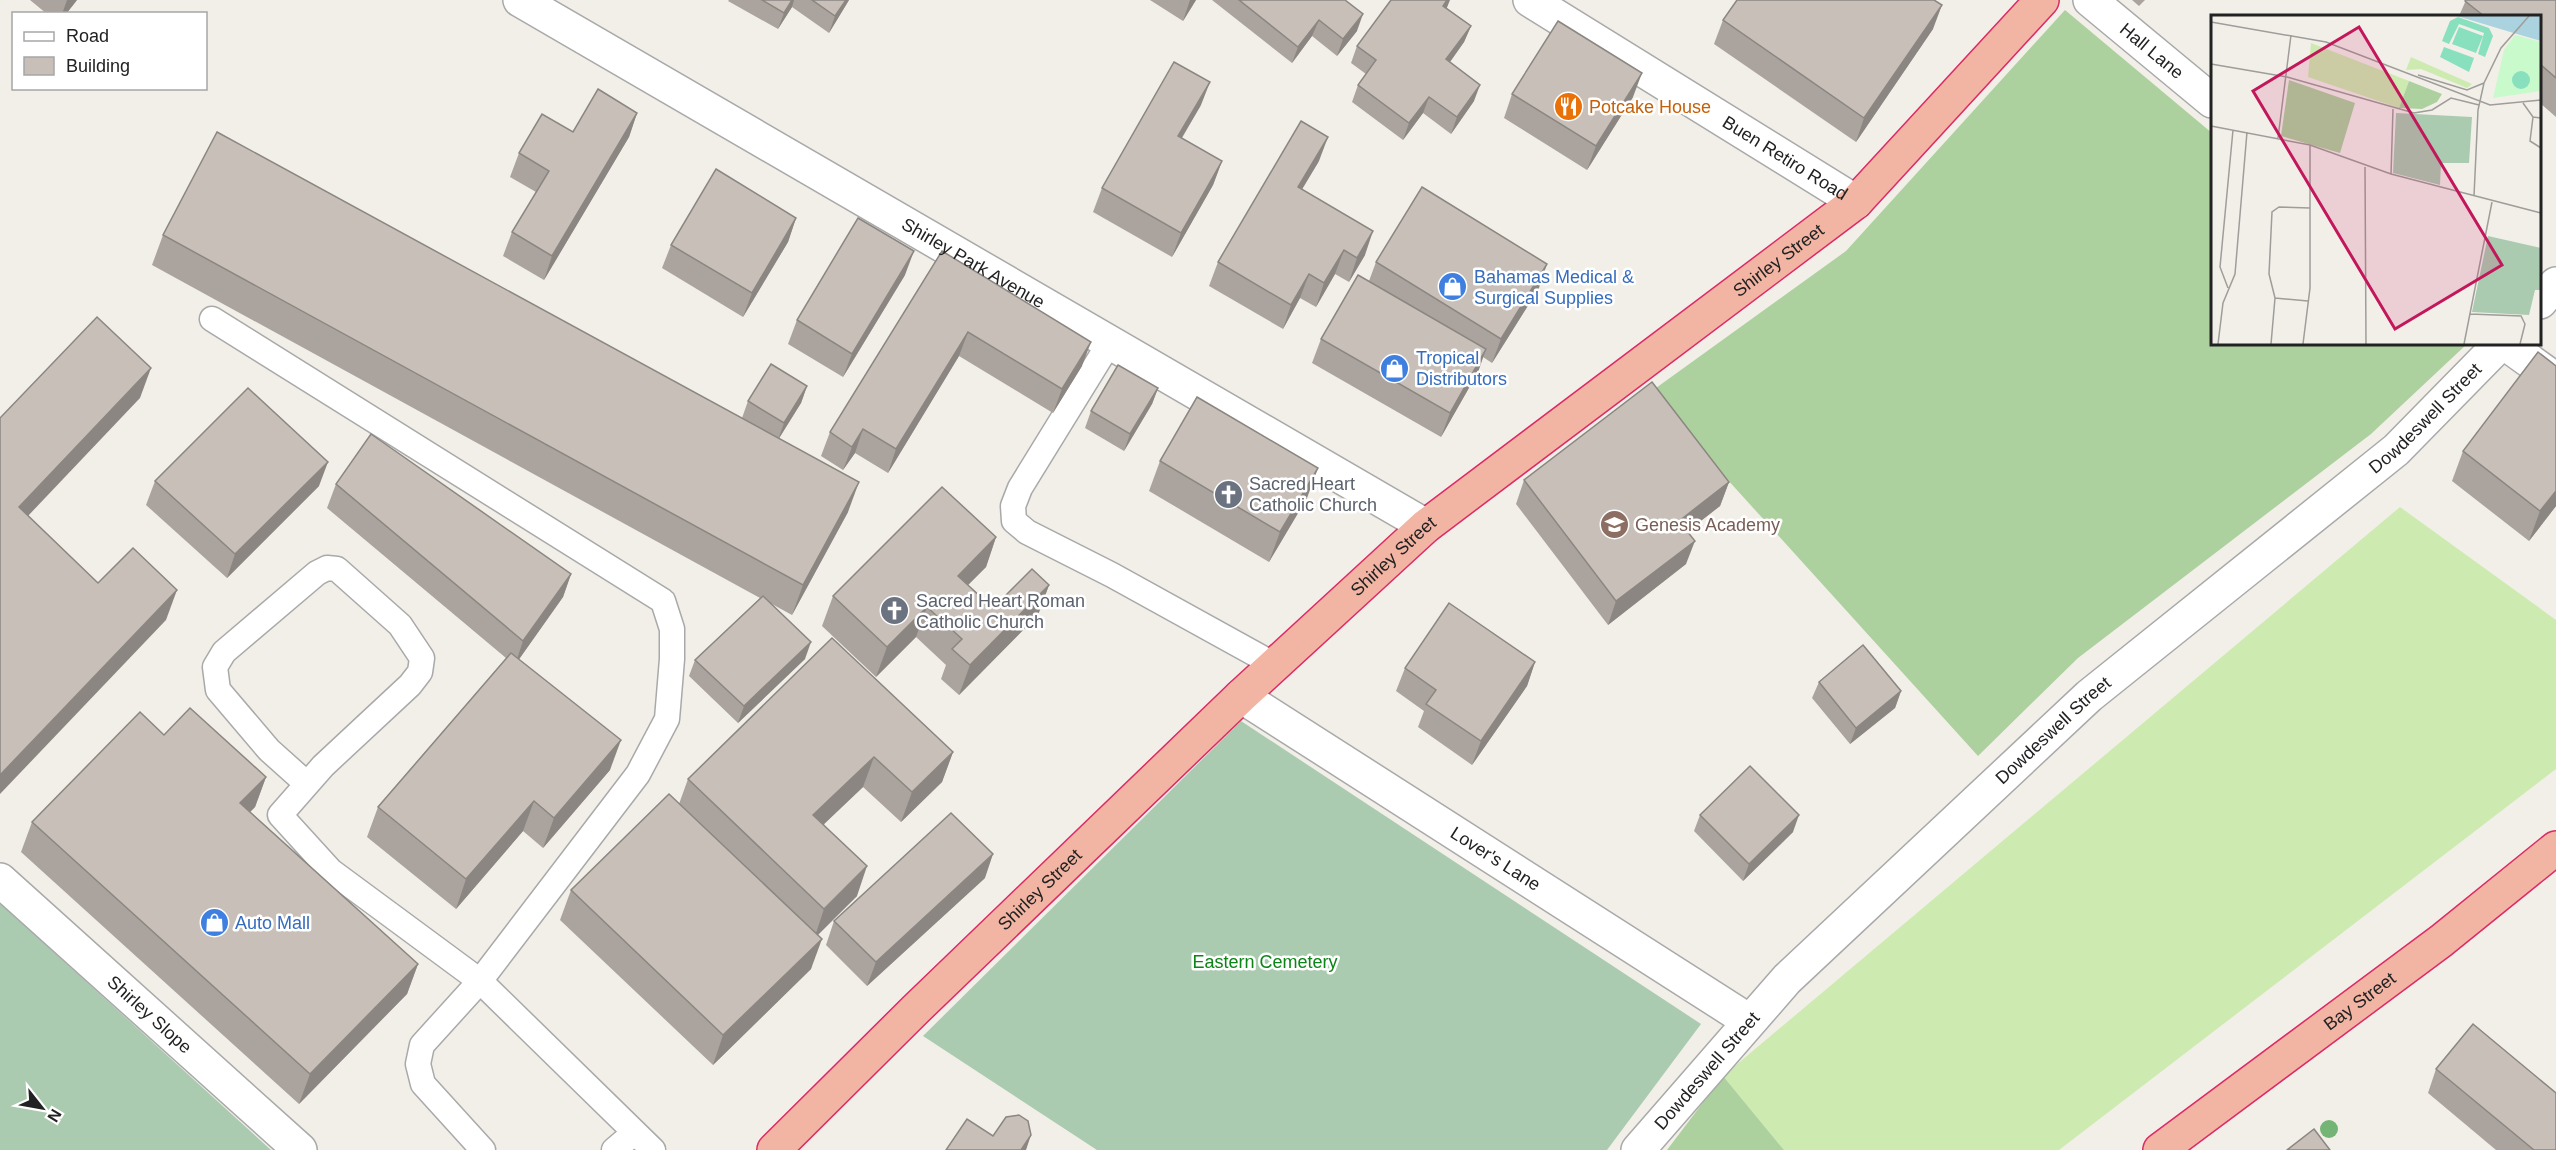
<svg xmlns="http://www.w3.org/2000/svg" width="2556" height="1150" viewBox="0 0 2556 1150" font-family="Arial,sans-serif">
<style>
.grass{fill:#cdebb0}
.forest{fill:#add19e}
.cemetery{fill:#aacbaf}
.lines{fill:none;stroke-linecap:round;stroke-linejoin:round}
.service-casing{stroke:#a9a9a9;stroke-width:27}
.minor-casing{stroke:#a9a9a9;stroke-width:36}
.trunk-casing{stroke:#dc2a67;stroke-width:36}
.service{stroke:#fff;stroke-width:24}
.minor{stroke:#fff;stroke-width:33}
.trunk{stroke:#f2b4a3;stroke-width:33}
.tree{fill:#74b475}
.wall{fill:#aba49e}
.shaded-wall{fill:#8b8681}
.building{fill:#c7bfb8;stroke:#8b8681;stroke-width:1.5}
.labels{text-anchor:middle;stroke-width:5;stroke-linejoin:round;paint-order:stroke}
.street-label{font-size:18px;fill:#222;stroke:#fff}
.food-label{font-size:18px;fill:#c56008;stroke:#fff;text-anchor:start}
.shop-label{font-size:18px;fill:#366cbe;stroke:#fff;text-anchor:start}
.worship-label{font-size:18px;fill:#5b616d;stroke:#fff;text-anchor:start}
.education-label{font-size:18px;fill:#785e54;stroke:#fff;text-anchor:start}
.park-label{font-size:18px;fill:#0c8416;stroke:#fff}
.inset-road{fill:none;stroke:#9f9d99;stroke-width:1.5}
.view{fill:#c2185b;fill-opacity:0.15;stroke:#c2185b;stroke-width:3}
.inset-edge{fill:none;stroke:#222;stroke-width:3}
</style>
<rect width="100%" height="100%" fill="#f2efe9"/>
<!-- grass -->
<path class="grass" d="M2400,507L2556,620V769L2059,1150H1784L1723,1076Z"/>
<!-- forest -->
<g class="forest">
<path d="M2065,10L2212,133V344H2467L2371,434L2078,658L1978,756L1649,393L1846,251Z"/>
<path d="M1723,1076L1784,1150H1667Z"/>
</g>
<!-- cemetery -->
<g class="cemetery">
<path d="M1241,721L1701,1024L1607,1150H1097L923,1036Z"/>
<path d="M0,903L271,1150H0Z"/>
</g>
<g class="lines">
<defs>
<g id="service">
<path d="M212,319L663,601L672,629V659L667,719L638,774L480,981L653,1150"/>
<path d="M1110,342L1020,488L1013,506L1014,521L1027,532L1112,575L1275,665"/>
<path d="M307,784L269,750L218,690L215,667L224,652L317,573L327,568L337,569L400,625L422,658L420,672L410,685L323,766L280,815L331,871L480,981L422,1045L418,1064L423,1084L483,1150"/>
<path d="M614,1150L634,1133"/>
</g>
<g id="minor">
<path id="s1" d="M520,0L1426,526"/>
<path id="s2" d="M1530,0L1856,202"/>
<path id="s3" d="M2090,0L2212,101"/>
<path d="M2540,302L2556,284"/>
<path d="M2506,344L2556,380"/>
<path id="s4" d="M1241,696L1749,1021"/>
<path id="s5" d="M0,880L300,1150"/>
<path id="s6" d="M1638,1150L1787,979L2089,696L2396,450L2500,344"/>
</g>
<g id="trunk">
<path id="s7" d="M774,1150L916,1009L1241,696L1426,526L1856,202L2042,0"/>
<path id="s8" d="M2160,1150L2441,941L2556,848"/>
</g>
</defs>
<!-- service casing -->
<use href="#service" class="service-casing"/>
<!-- minor casing -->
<use href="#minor" class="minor-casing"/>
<!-- trunk casing -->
<use href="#trunk" class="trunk-casing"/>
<!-- service -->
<use href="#service" class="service"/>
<!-- minor -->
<use href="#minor" class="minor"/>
<!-- trunk -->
<use href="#trunk" class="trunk"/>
</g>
<!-- trees -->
<circle class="tree" cx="2329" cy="1129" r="9"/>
<!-- wall -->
<g class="wall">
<path d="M30,0H77L66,14H47Z"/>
<path d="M729,0H849L829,33L792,7L778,29L728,1Z"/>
<path d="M1150,0H1196L1183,21Z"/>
<path d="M1212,0H1345L1357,31L1337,56L1312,36L1292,63Z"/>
<path d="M2132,0H2145L2139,6Z"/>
<path d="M2466,0H2556V117L2540,103V16H2459Z"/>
<path d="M1447,8L1471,26L1464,42L1450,62L1474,101L1451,134L1423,113L1403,140L1352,102L1358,85L1366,74L1351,63L1357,46Z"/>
<path d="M1723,20L1933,29L1856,142L1714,44Z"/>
<path d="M1512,94L1633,97L1587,170L1504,118Z"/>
<path d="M1201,105L1182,138L1222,161L1213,185L1172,257L1093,212L1102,188Z"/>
<path d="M637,113L629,137L544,280L503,256L512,232L536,192L510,177L519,153Z"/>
<path d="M1319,161L1302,189L1365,255L1349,282L1335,274L1316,307L1300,298L1283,329L1209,286L1218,262Z"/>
<path d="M796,218L788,242L743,317L662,268L671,245Z"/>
<path d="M163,235L750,423L742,418L748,401L807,386L801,403L779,438L848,512L792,615L770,603L805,659L738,723L689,676L695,660L760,598L152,265Z"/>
<path d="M942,251L1082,366L1053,413L959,356L888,473L855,453L843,470L821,456L830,432Z"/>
<path d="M1376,262L1539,288L1492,363L1483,357L1478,372L1441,437L1312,363L1321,339L1369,281Z"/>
<path d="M905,275L843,377L788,344L797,320Z"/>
<path d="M1158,388L1152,404L1124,451L1085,428L1091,411Z"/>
<path d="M2463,451L2556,506L2529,541L2452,481Z"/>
<path d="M1160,461L1307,498L1269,562L1149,491Z"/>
<path d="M1524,480L1729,482L1720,506L1688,531L1686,564L1608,625L1516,504Z"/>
<path d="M155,481L319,486L227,578L146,505Z"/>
<path d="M336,484L571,574L563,597L519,659L610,770L543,848L523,831L456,909L367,837L378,807L506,658L327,508Z"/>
<path d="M996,537L986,567L968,585L993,608L1049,585L1038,615L959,695L941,679L946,665L916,637L876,677L822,626L833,596Z"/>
<path d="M832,638L953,752L942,782L901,822L863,787L824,824L857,896L817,935L811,969L713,1065L560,920L571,890L679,804L688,779Z"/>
<path d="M1535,662L1527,686L1472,765L1418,727L1424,711L1396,691L1405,668Z"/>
<path d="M1819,682L1901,691L1895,708L1850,744L1812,698Z"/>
<path d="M164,735L266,777L255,807L250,812L418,964L407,994L299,1104L21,852L32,822Z"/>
<path d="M1700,815L1793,832L1743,881L1694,831Z"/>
<path d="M985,878L867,986L826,945L834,921Z"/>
<path d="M2436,1069L2556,1150H2496L2428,1093Z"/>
</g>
<!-- shaded-wall -->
<g class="shaded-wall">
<path d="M67,0H77L66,14H62Z"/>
<path d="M792,0H794L792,7L778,29L784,13Z"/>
<path d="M846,0H849L829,33L835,16Z"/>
<path d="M1190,0H1196L1183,21Z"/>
<path d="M1447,0H1450L1446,10L1443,6Z"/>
<path d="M1942,5L1933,29L1856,142L1864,118Z"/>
<path d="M1363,14L1357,31L1337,56L1343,39Z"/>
<path d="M1319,20L1312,36L1292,63L1298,47Z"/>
<path d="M1471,26L1464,42L1440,76L1446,59Z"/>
<path d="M1642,73L1633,97L1587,170L1596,146Z"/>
<path d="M1210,82L1201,105L1169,159L1178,136Z"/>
<path d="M1480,85L1474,101L1451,134L1457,117Z"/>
<path d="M1429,97L1423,113L1403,140L1409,123Z"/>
<path d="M637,113L629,137L544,280L552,256Z"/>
<path d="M1328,137L1319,161L1289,211L1298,187Z"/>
<path d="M1222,161L1213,185L1172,257L1181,233Z"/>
<path d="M796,218L788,242L743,317L752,293Z"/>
<path d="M1373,231L1365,255L1349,282L1357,258Z"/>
<path d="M1344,250L1335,274L1316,307L1324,283Z"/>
<path d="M914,251L905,275L843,377L852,354Z"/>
<path d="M1547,264L1539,288L1492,363L1501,339Z"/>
<path d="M1309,274L1300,298L1283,329L1291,305Z"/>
<path d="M968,332L959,356L888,473L896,449Z"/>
<path d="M1091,342L1082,366L1053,413L1062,389Z"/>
<path d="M1486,349L1478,372L1441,437L1450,413Z"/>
<path d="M151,368L140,398L8,537L19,507Z"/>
<path d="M807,386L801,403L778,440L784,423Z"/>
<path d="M1158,388L1152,404L1124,451L1130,434Z"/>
<path d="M863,429L855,453L843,470L852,447Z"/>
<path d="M328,462L319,486L227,578L235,554Z"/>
<path d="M1318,468L1307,498L1269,562L1280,532Z"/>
<path d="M859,482L848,512L792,615L803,585Z"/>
<path d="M1729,482L1720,506L1671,544L1679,521Z"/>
<path d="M2556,491V506L2529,541L2540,511Z"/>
<path d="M996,537L986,567L947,606L958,576Z"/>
<path d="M1695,541L1686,564L1608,625L1616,601Z"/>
<path d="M571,574L563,597L515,665L523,641Z"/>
<path d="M1049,585L1038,615L959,695L970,665Z"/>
<path d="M177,590L166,620L0,794V775Z"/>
<path d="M927,607L916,637L876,677L887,647Z"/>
<path d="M811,642L805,659L738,723L744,706Z"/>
<path d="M1535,662L1527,686L1472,765L1481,741Z"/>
<path d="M1901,691L1895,708L1850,744L1856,728Z"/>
<path d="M621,740L610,770L543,848L554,818Z"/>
<path d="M953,752L942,782L901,822L912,792Z"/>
<path d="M874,757L863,787L802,845L813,815Z"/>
<path d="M266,777L255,807L229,833L240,803Z"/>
<path d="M534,801L523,831L456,909L466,879Z"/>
<path d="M1799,815L1793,832L1743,881L1749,864Z"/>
<path d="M993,854L985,878L867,986L876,962Z"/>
<path d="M867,866L857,896L814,939L824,909Z"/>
<path d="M822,939L811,969L713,1065L723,1035Z"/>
<path d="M418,964L407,994L299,1104L310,1074Z"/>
<path d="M1031,1135L1026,1150H1021Z"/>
</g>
<!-- building -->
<g class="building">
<path d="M762,0H792L784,13Z"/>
<path d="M812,0H846L835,16Z"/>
<path d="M1239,0H1345L1363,14L1343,39L1319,20L1298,47Z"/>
<path d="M1391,0H1447L1443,6L1471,26L1446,59L1480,85L1457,117L1429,97L1409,123L1358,85L1376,60L1357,46Z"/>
<path d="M1737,0H1934L1942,5L1864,118L1723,20Z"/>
<path d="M2466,0H2556V78L2540,64V16H2484L2465,1Z"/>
<path d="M1558,21L1642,73L1596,146L1512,94Z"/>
<path d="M1174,62L1210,82L1178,136L1222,161L1181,233L1102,188Z"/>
<path d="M598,89L637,113L552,256L512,232L549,171L519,153L542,114L573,132Z"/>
<path d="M1301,121L1328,137L1298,187L1373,231L1357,258L1344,250L1324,283L1309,274L1291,305L1218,262Z"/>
<path d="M217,132L859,482L803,585L163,235Z"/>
<path d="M716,169L796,218L752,293L671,245Z"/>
<path d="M1422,187L1547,264L1501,339L1376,262Z"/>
<path d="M858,218L914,251L852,354L797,320Z"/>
<path d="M942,251L1091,342L1062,389L968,332L896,449L863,429L852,447L830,432Z"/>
<path d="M1358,275L1486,349L1450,413L1321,339Z"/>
<path d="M97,317L151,368L19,507L98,583L133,548L177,590L0,775V418Z"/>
<path d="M2538,352L2556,366V491L2540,511L2463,451Z"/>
<path d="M771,364L807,386L784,423L748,401Z"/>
<path d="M1118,365L1158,388L1130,434L1091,411Z"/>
<path d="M1652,382L1729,482L1679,521L1695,541L1616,601L1524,480Z"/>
<path d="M248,388L328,462L235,554L155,481Z"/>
<path d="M1197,397L1318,468L1280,532L1160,461Z"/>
<path d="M371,434L571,574L523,641L336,484Z"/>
<path d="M942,487L996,537L958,576L993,608L1032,569L1049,585L970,665L952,649L962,639L927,607L887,647L833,596Z"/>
<path d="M763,596L811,642L744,706L695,660Z"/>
<path d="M1449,603L1535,662L1481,741L1426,704L1436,690L1405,668Z"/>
<path d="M832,638L953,752L912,792L874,757L813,815L867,866L824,909L688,779Z"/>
<path d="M1863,645L1901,691L1856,728L1819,682Z"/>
<path d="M511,653L621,740L554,818L534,801L466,879L378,807Z"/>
<path d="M190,708L266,777L240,803L418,964L310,1074L32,822L140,712L164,735Z"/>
<path d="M1750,766L1799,815L1749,864L1700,815Z"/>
<path d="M669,794L822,939L723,1035L571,890Z"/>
<path d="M951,813L993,854L876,962L834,921Z"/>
<path d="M2473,1024L2556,1093V1150H2534L2436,1069Z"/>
<path d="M1019,1115L1028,1121L1031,1135L1021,1150H946L967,1119L993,1136L1006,1117Z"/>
<path d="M2314,1129L2330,1150H2287Z"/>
</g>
<!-- icons -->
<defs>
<symbol id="restaurant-disc" viewBox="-11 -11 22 22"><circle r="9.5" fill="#e8710a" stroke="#fff"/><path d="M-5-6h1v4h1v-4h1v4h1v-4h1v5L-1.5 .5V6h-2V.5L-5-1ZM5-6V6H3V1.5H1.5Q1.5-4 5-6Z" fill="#fff"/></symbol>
<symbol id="shop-disc" viewBox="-11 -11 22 22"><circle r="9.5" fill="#3f7fe0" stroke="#fff"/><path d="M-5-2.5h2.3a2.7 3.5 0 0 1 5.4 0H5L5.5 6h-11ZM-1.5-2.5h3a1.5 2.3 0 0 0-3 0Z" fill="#fff"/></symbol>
<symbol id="church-disc" viewBox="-11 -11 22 22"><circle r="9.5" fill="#6b7280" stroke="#fff"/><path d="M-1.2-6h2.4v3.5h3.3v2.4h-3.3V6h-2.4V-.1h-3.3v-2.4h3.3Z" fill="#fff"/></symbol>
<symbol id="school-disc" viewBox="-11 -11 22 22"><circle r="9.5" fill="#8d6e63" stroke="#fff"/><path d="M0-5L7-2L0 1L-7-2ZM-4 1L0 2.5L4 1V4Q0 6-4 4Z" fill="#fff"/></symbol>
</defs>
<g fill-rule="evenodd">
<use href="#restaurant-disc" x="1552" y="90" width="33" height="33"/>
<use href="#shop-disc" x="1436" y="270" width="33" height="33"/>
<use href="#shop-disc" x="1378" y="352" width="33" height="33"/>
<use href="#church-disc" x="1212" y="478" width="33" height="33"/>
<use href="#school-disc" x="1598" y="508" width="33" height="33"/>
<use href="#church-disc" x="878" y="594" width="33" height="33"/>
<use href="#shop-disc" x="198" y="906" width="33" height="33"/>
</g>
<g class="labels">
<!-- street labels -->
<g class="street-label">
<text dy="6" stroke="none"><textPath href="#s3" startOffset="80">Hall Lane</textPath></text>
<text dy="6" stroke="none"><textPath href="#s2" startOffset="300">Buen Retiro Road</textPath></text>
<text dy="6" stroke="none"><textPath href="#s7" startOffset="1344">Shirley Street</textPath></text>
<text dy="6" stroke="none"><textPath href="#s1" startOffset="524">Shirley Park Avenue</textPath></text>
<text dy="6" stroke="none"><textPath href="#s6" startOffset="1077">Dowdeswell Street</textPath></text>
<text dy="6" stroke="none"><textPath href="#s7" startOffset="858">Shirley Street</textPath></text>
<text dy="6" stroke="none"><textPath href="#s6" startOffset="591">Dowdeswell Street</textPath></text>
<text dy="6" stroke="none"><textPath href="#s4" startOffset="302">Lover's Lane</textPath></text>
<text dy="6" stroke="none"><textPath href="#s7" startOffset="372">Shirley Street</textPath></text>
<text dy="6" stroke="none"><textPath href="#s8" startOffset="249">Bay Street</textPath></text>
<text dy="6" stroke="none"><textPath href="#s5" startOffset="201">Shirley Slope</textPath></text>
<text dy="6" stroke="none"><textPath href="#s6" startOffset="105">Dowdeswell Street</textPath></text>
</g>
<!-- food labels -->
<g class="food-label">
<text x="1589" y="113">Potcake House</text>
</g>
<!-- shop labels -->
<g class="shop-label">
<text x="1474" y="283">Bahamas Medical &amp;<tspan x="1474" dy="21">Surgical Supplies</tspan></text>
<text x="1416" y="364">Tropical<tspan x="1416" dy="21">Distributors</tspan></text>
<text x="235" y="929">Auto Mall</text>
</g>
<!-- worship labels -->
<g class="worship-label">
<text x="1249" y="490">Sacred Heart<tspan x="1249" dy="21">Catholic Church</tspan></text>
<text x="916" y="607">Sacred Heart Roman<tspan x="916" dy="21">Catholic Church</tspan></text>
</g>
<!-- education labels -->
<g class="education-label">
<text x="1635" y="531">Genesis Academy</text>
</g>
<!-- park labels -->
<g class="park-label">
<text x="1265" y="968">Eastern Cemetery</text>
</g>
</g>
<!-- overview -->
<g transform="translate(2211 15)">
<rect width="330" height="330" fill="#f2efe9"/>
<path d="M100,28L198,66L188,93L97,62ZM200,42L261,69L256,73L210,54L195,55Z" fill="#cdebb0"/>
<path d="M78,65L144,88L129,138L70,121ZM198,66L231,79L226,87L211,94L188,93Z" fill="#add19e"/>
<path d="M185,98L261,102L258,148H230L229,170L182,158ZM277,221L330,233V275H324L318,300L261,297Z" fill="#aacbaf"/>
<path d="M304,20L330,27V76L282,83L293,35Z" fill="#c8facc"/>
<path d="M247,2L278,13L282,21L274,42L267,39L273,18L248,9L238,29L231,26L239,6ZM248,12L272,21L265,38L241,29ZM233,32L263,43L258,57L229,42ZM301 65a9 9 0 1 1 18 0a9 9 0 1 1-18 0Z" fill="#88e0be"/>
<path d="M246,1H330V26L306,19Z" fill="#aad3df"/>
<path class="inset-road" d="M0,7L115,27L279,90L330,85M0,49L76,62L203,98L221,95L240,83L268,90M207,60L256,75L273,68M312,88L322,102L330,103M322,102L319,126L330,133M0,111L99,130L180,159L330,198M67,123L80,20M154,152L155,329M180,159L182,94M263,181L267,95L273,68L290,33L318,1M17,273L9,252L22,115M97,286L64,283L58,259L61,197L68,192L99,193M259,299L310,301L314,309L309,329M7,329L12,288L24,259L36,117M60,329L64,283M92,329L99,273V130M253,329L281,187"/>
<path class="view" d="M148,12L291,250L184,314L42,76Z"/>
<rect width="330" height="330" class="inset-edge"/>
</g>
<!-- legend -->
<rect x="12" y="12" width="195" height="78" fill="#ffffff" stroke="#a7a7a7" stroke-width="1.5"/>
<rect x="24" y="32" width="30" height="9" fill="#ffffff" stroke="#a7a7a7" stroke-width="1.5"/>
<text x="66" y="42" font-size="18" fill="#222222">Road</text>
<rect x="24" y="57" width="30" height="18" fill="#c7bfb8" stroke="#a7a7a7" stroke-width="1.5"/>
<text x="66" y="72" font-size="18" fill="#222222">Building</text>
<!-- north arrow -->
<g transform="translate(42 1108) rotate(121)" stroke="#ffffff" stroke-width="4.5" paint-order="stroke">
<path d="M0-4.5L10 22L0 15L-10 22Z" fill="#222222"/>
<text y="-9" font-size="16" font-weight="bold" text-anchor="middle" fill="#222222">N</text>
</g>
</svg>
